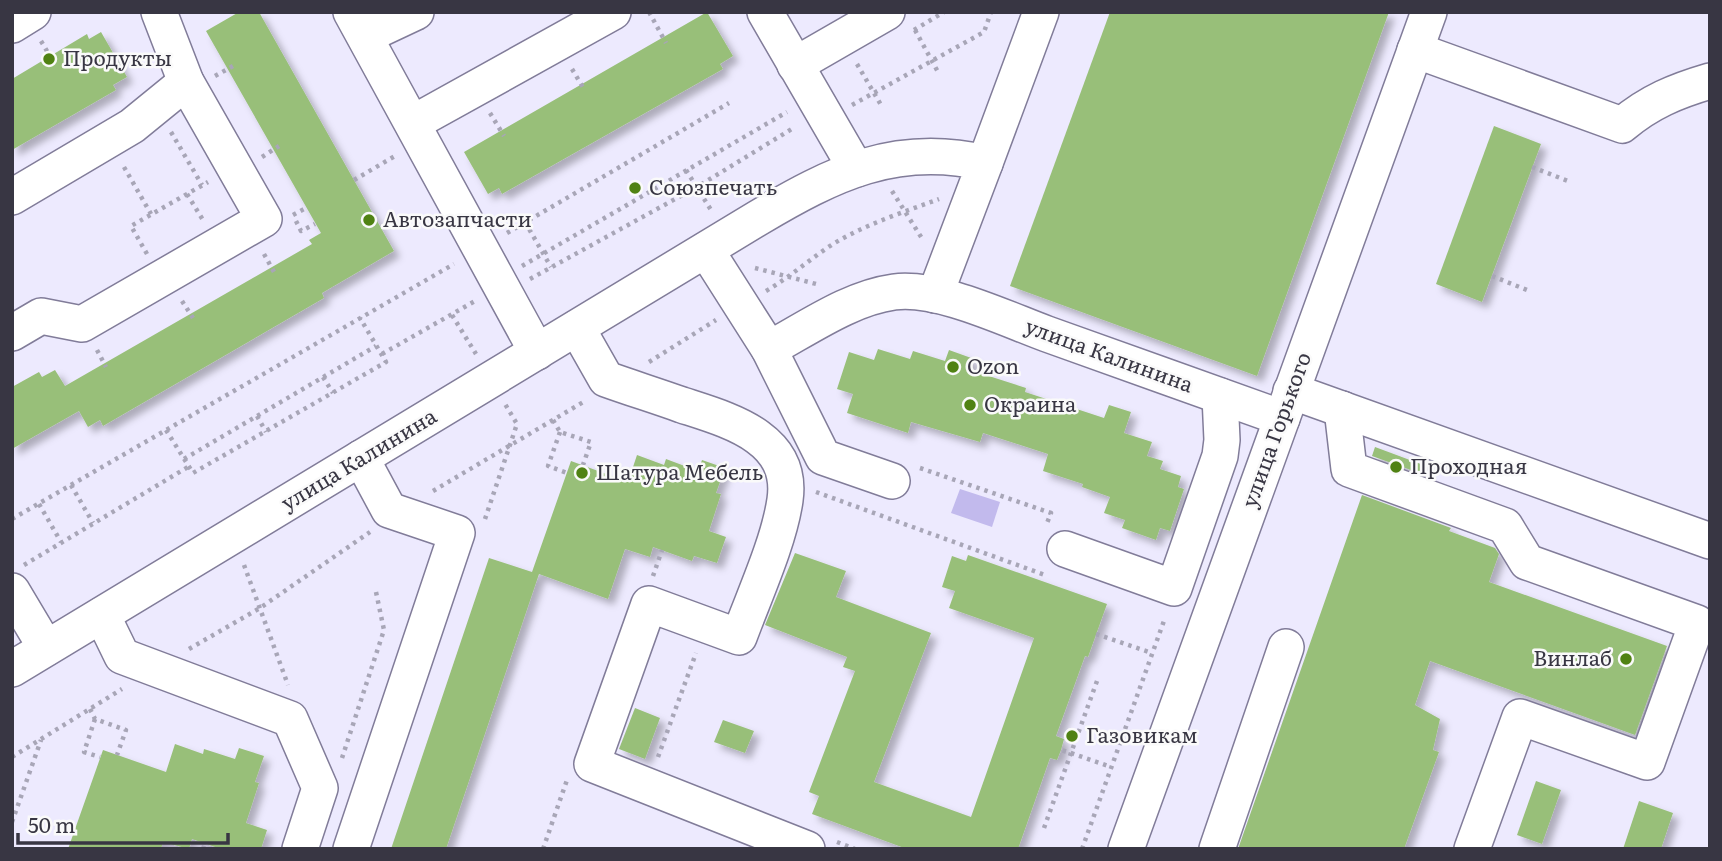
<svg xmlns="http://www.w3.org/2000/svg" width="1722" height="861" viewBox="0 0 1722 861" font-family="Literata,serif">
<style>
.green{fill:#c2baed}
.building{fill:#98bf79;filter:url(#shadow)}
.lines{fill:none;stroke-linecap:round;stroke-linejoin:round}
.minor-casing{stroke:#817c99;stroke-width:38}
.path{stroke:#a8a6b7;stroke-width:4.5;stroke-dasharray:3.5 5;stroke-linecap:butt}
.minor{stroke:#fff;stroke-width:35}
.poi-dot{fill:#508213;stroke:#fafafa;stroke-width:2.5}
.labels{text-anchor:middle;stroke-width:5;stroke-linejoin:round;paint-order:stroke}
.poi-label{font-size:21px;fill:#383643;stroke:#fafafa;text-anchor:start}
.street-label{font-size:21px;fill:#383643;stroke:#fafafa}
</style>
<defs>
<filter id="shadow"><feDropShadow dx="6" dy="6" stdDeviation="3.5" flood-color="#0004"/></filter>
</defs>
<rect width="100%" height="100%" fill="#edeafe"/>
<!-- green -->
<path class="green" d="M960,489L1000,502L992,527L951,513Z"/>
<!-- building -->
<g class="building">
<path d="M239,12H259L394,251L322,293L324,298L103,426L100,420L88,427L79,411L12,449V387L39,372L42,377L55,370L65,386L312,244L309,240L321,233L206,31Z"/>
<path d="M707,12L733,56L720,64L723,69L502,194L499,188L488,194L464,152Z"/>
<path d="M1110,12H1389L1257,376L1010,286Z"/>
<path d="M101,32L127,77L113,85L116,90L12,150V79L87,34L89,39Z"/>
<path d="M1494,126L1541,144L1482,302L1436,284Z"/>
<path d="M878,349L910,359L913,351L945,361L949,350L974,359L970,370L1026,388L1025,392L1104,418L1109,405L1131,412L1124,433L1152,442L1147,456L1163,461L1160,469L1181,476L1178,487L1184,489L1170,531L1160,528L1156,540L1122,528L1125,520L1104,513L1110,497L1082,487L1083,484L1043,471L1048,454L983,433L980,442L911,422L908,433L847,413L853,394L837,389L849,352L874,360Z"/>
<path d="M1375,447L1426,466L1422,474L1372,456Z"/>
<path d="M637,455L664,465L666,459L698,471L702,460L725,468L716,493L721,494L709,531L726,537L717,563L694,556L692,561L653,547L650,557L625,549L608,599L539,574L446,849H391L489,558L532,572L571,461L628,482Z"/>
<path d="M1362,495L1451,528L1449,531L1495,548L1499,554L1489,582L1667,646L1635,735L1430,661L1415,705L1440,719L1433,750L1439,752L1404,849H1238Z"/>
<path d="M795,553L846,571L836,597L931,633L874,782L971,817L1034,638L949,608L955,591L942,587L952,556L966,561L968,555L1107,604L1088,657L1085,656L1056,736L1064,739L1061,750L1057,760L1050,758L1018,849H907L812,814L819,796L809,792L855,671L843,667L847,657L765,625Z"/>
<path d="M635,708L660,718L645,759L619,749Z"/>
<path d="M723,720L754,731L745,753L714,742Z"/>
<path d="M175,744L203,754L204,749L235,759L239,748L264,756L255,782L259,783L246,823L267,830L261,849H221L192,839L189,849L163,842L161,849H68L103,750L166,772Z"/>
<path d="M1536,781L1561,790L1542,844L1517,835Z"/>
<path d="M1639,801L1673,813L1661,849H1623Z"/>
</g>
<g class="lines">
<defs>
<g id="minor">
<path d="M351,12L537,352"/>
<path d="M765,12L856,169"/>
<path d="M12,25L33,12"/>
<path d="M365,36L416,12"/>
<path d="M1415,50L1622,125C1649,102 1676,91 1710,81"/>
<path d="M795,65L887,12"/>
<path d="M413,123L613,12"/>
<path d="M985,163L1041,12"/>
<path d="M12,197L132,126L186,82"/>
<path d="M706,250L769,349L823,457L892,481"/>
<path d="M577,328L606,379C631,388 657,396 682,405C728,420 794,437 785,500C779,542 754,596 739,637L649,604L592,764L807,849"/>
<path d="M12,333L41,316L82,324L264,219L186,82L159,12"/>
<path d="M769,349C808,328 850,298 894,292C938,286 1006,319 1047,334C1125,362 1204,390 1282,418"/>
<path d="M1291,391L1710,541"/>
<path d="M1342,409L1349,469L1505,526L1527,562L1697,623L1647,762L1520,717L1472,849"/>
<path d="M1065,549L1174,588L1220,456L1222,440L1220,396"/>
<path d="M12,591L46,648"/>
<path d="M102,615L122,656L290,719L320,788L300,849"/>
<path d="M12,669L758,218C832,174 896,142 985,163L935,295"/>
<path d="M351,849L457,533L389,510L361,458"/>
<path d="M1126,849L1429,12"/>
<path d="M1217,849L1286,647"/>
</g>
</defs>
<!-- minor casing -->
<use href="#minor" class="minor-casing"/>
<!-- path -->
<g class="path">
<path d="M649,12L666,43"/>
<path d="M914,30L944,12"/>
<path d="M915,30L938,72"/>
<path d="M41,41L53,61"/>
<path d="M857,64L881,105"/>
<path d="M572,69L584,89"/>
<path d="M215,76L233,66"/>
<path d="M852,105L984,32L991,12"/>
<path d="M490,113L504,136"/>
<path d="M171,132L202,185"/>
<path d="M262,157L279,146"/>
<path d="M124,167L151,214"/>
<path d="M1532,167L1568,181"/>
<path d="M686,170L711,210"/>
<path d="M354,180L395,156"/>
<path d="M892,191L923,240"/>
<path d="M187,194L203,220"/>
<path d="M293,215L306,208"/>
<path d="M296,221L301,231L315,224"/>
<path d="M525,222L551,267"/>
<path d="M507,233L729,103"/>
<path d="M147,254L131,226L208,182"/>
<path d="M264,254L274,272"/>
<path d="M522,266L787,112"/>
<path d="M755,268L820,285"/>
<path d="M1492,276L1527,290"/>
<path d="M530,279L697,187L795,127"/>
<path d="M766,291C790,277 810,259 833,244C866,224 904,212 939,199"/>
<path d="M182,301L193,318"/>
<path d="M452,315L476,354"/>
<path d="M97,350L106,367"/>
<path d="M382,354L475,301"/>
<path d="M649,362L716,320"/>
<path d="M323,377L333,393"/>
<path d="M257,416L266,432"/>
<path d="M553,420L560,432L591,442L583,465"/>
<path d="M166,430L193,473L386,362L360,318"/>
<path d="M560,432L548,466L567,473"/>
<path d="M184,459L376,346"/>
<path d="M920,468L1051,513L1047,523"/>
<path d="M71,485L93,523"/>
<path d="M433,491L585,401"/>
<path d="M816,492L1045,575"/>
<path d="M39,504L61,542"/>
<path d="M12,519L454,264"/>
<path d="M485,519L517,424L505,404"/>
<path d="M24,565L188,467"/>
<path d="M244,565L288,685"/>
<path d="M653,576L662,550"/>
<path d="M1096,634L1152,653"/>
<path d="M189,649L260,608L370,532"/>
<path d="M1097,681L1071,753L1111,767"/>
<path d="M90,709L95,719L126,730L117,755"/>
<path d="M95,719L84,752L100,757"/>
<path d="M12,757L122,689"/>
<path d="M658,757L696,653"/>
<path d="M342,758L384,630L376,592"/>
<path d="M12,822L41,740"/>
<path d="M1044,828L1071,753L1061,750"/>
<path d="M837,842L855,849"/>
<path d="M203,849L205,843"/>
<path d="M543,849L567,780"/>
<path d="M1082,849L1165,618"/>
</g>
<!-- minor -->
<use href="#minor" class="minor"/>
</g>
<!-- markers -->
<g class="poi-dot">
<circle cx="49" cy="59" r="7"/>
<circle cx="635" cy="188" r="7"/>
<circle cx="369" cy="220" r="7"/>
<circle cx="953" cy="367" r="7"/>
<circle cx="970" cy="405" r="7"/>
<circle cx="1396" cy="467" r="7"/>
<circle cx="582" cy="473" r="7"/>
<circle cx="1626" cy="659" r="7"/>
<circle cx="1072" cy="736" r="7"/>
</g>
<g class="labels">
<!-- poi labels -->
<g class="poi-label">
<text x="63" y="66">Продукты</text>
<text x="649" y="195">Союзпечать</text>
<text x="383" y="227">Автозапчасти</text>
<text x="967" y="374">Ozon</text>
<text x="984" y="412">Окраина</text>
<text x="1410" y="474">Проходная</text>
<text x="596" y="480">Шатура Мебель</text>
<text x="1612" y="666" text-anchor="end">Винлаб</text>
<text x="1086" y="743">Газовикам</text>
</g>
<!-- street labels -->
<g class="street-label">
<text transform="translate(1109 356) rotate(20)" y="7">улица Калинина</text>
<text transform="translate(1277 430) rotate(-70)" y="7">улица Горького</text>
<text transform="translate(359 460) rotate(-31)" y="7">улица Калинина</text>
</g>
</g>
<!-- border -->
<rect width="1722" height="861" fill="none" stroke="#383643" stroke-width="28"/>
<!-- scale -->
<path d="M18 833v10h210v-10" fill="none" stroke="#383643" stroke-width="3.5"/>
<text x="28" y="833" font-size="21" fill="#383643" stroke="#fafafa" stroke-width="5" paint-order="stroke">50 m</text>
</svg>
